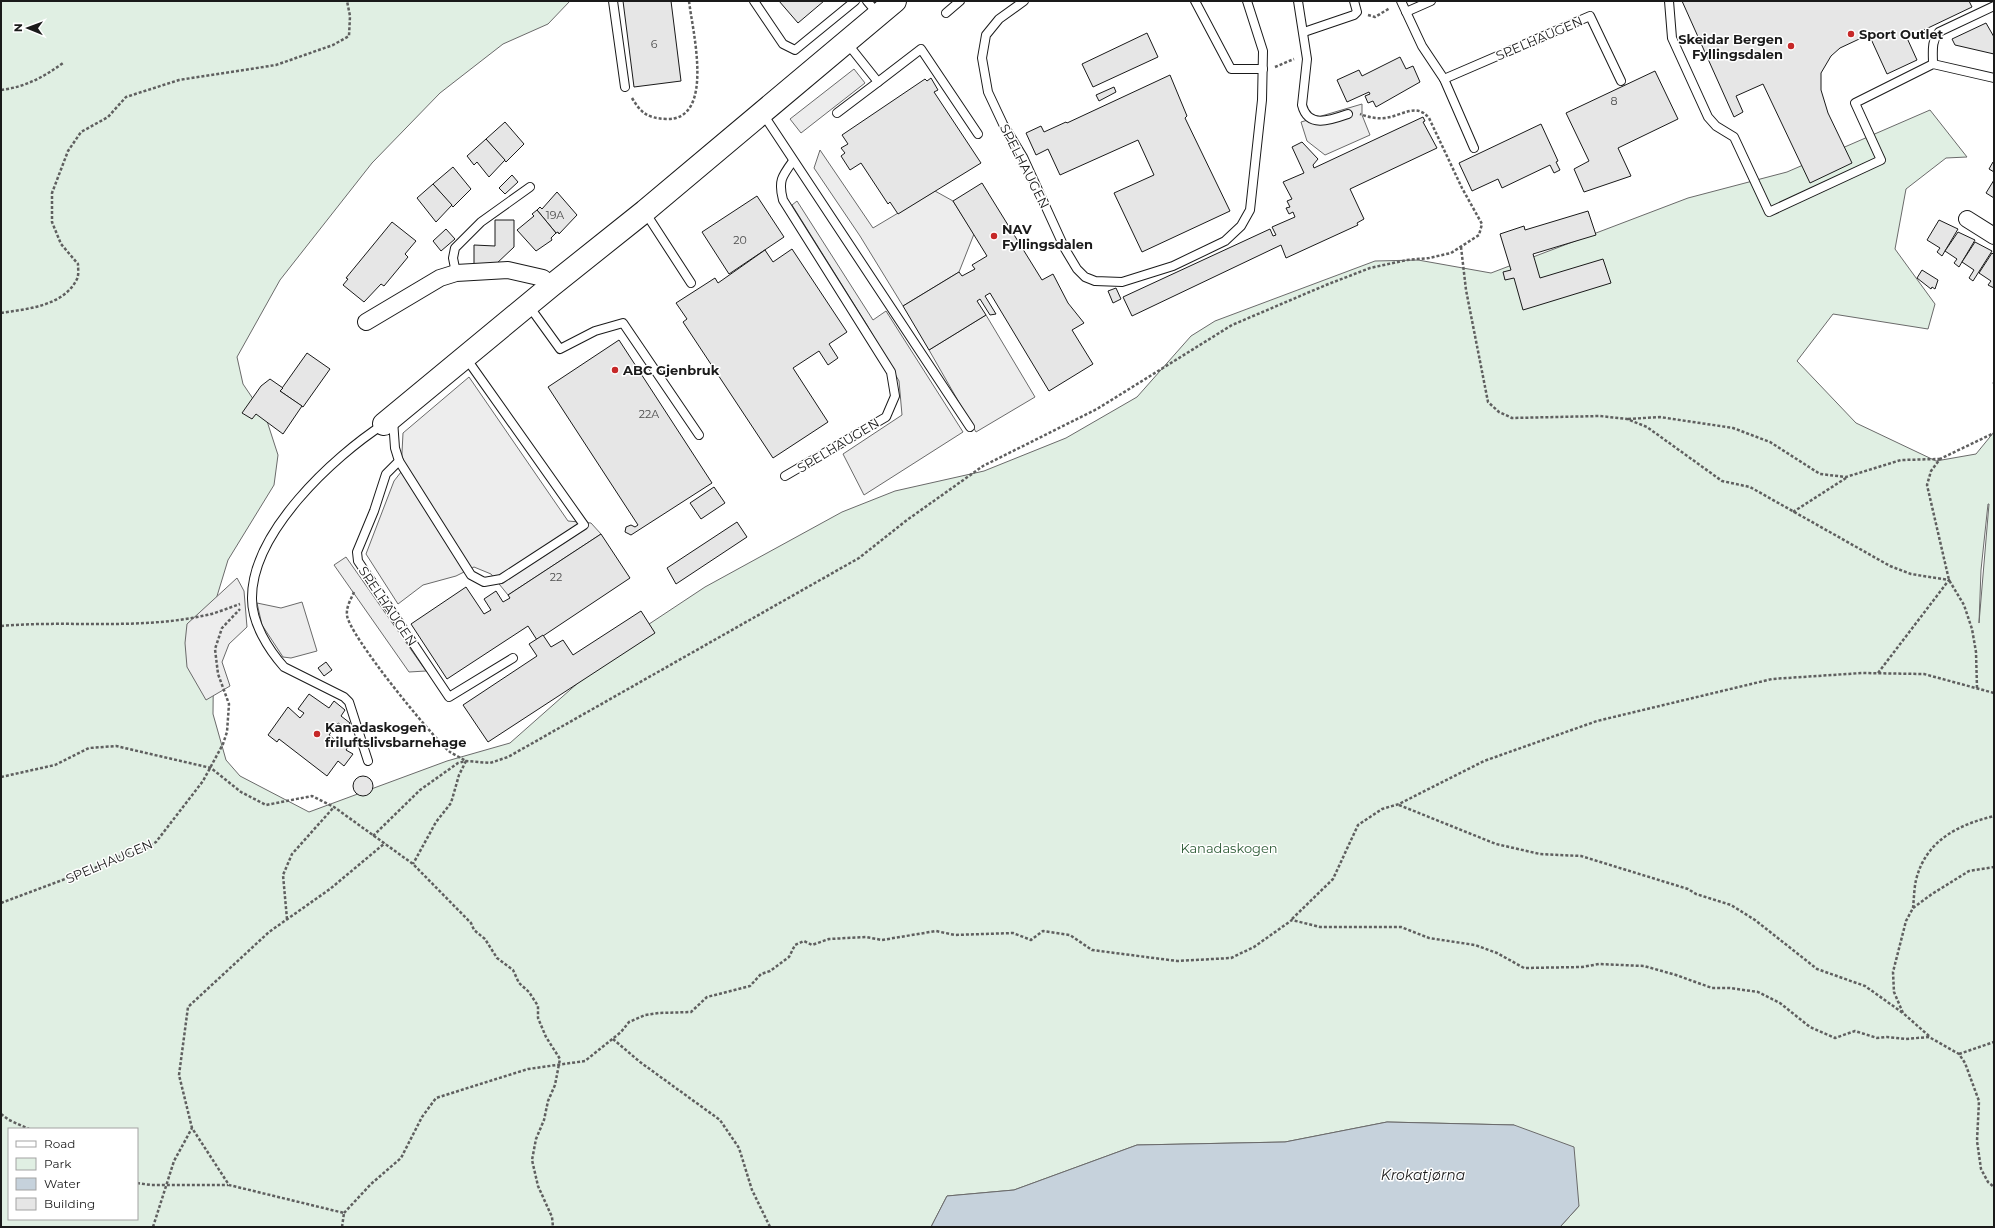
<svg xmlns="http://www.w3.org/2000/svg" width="1995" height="1228" viewBox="0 0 1995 1228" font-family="Montserrat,sans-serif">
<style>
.green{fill:#e0efe3;stroke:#6a6a6a;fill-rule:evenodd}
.parking{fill:#ededed;stroke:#6a6a6a}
.water{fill:#c6d2dc;stroke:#6a6a6a}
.building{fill:#e6e6e6;stroke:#1a1a1a}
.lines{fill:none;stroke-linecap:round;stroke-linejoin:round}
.lane-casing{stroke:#1a1a1a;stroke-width:10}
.street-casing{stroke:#1a1a1a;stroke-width:18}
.secondary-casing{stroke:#1a1a1a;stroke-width:24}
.path{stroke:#5f5f5f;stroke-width:2.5;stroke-dasharray:3 2;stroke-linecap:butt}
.lane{stroke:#fff;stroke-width:8}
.street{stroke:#fff;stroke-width:16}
.secondary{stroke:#fff;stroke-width:22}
.poi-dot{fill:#c62828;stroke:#fff;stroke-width:1.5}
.labels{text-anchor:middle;stroke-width:3;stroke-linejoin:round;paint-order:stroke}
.number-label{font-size:11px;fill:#4d4d4d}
.poi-label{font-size:13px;font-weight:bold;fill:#1a1a1a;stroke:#fff;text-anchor:start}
.street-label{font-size:13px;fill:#1a1a1a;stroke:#fff}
.park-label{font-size:13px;fill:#2b5a34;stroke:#fff}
.water-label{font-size:14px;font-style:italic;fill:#1a1a1a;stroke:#fff}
</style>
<rect width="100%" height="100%" fill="#fff"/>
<!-- green -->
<path class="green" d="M1,1H570L548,24L503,44L440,93L372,163L280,280L237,357L243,384L266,418L278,455L274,485L228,560L214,606L213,714L226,760L240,776L309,812L447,761L510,743L631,636L705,587L842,512L895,491L984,471L1066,438L1137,397L1191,336L1215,321L1375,261L1418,260L1491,273L1688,198L1787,172L1930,110L1967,157L1946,158L1906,189L1895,249L1935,304L1928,329L1833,314L1797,361L1856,423L1936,461L1976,454L1994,432V1227H1560L1579,1206L1514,1125L1387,1122L1285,1142L1137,1145L1014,1190L947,1196L931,1227H1ZM1988,504H1989L1979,623L1981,570ZM9,1129H137V1219H9Z"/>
<!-- parking -->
<g class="parking">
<path d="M854,69L865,83L801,133L790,119Z"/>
<path d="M1362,104V115L1370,135L1325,155L1307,141L1301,122Z"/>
<path d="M820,150L873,228L935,191L953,201L974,234L959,272L903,306L860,236L814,168Z"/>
<path d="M797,201L873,320L886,311L963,432L864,495L843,454L902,415L899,381L867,325L792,205Z"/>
<path d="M986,315L1035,397L976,432L929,350Z"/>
<path d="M469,377L568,521L591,523L601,534L508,595L491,574L474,567L456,576L423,585L398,604L366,554L394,481L401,472L403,433Z"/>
<path d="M346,557L426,671L409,672L334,565Z"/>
<path d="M237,578L244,591L247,627L229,644L222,662L230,686L206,700L187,667L185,643L187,624Z"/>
<path d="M302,602L317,651L291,658L283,657L262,625L257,603L281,608Z"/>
</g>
<!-- water -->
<path class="water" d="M1387,1122L1514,1125L1574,1147L1579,1206L1560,1227H931L947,1196L1014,1190L1137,1145L1285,1142Z"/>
<!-- building -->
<g class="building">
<path d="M623,1H671L681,81L634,87Z"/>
<path d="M779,1H824L798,23Z"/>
<path d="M1682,1H1969L1972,7L1907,38L1917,60L1887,74L1871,39L1874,38L1872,33L1840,48L1831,56L1821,73V90L1828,113L1852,163L1810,183L1763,84L1736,96L1743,112L1734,117Z"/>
<path d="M1986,23L1994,37V54L1955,45L1952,39Z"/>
<path d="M1147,33L1158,57L1093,87L1082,64Z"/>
<path d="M1400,57L1406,69L1413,66L1420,82L1376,107L1373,101L1368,103L1365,96L1370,94L1369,92L1347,102L1337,80L1359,70L1362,76Z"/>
<path d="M1655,71L1678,119L1618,148L1631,176L1584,192L1574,169L1589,161L1566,113Z"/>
<path d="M1170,75L1187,116L1185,118L1230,211L1142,252L1114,193L1154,175L1138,140L1060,175L1048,149L1036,155L1026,133L1041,126L1044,132L1066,122L1067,123Z"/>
<path d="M931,78L938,90L934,92L981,163L898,214L890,202L888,204L861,163L850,170L841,156L845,153L841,148L848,144L842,135L925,79L927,81Z"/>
<path d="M1114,87L1116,92L1099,101L1096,95Z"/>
<path d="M1423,117L1425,121L1423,122L1437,148L1350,189L1364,219L1357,223L1358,225L1286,258L1281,245L1132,316L1123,297L1270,229L1273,236L1276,235L1272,227L1295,217L1293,212L1289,214L1286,208L1290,207L1287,201L1292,199L1283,182L1304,173L1292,147L1302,142L1318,159L1313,165L1314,168Z"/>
<path d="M505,122L524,144L506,162L486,139Z"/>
<path d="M1541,124L1558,161L1556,162L1560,170L1554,173L1550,165L1502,188L1498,179L1472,191L1459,163Z"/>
<path d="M486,139L505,160L489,177L477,162L474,165L467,156Z"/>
<path d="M1993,162L1994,163V172L1989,169Z"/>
<path d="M453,167L471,189L453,207L433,184Z"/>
<path d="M512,175L518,182L505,194L499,188Z"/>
<path d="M1994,180V198L1986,193Z"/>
<path d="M982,183L1042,280L1053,274L1068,303L1084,323L1072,330L1093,364L1049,391L990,293L985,296L996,314L990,315L980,299L977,301L986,315L929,350L903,306L959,272L962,276L975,269L972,265L987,256L953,201Z"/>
<path d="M433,184L452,205L436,222L417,198Z"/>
<path d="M557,192L577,215L559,234L558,232L556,233L537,210L540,207L542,209Z"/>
<path d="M757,196L784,237L729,274L702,232Z"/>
<path d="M537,210L556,233L551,238L552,240L536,251L517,230L534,216L532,214Z"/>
<path d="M1588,211L1596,235L1533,254L1540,278L1603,259L1611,283L1523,310L1514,278L1505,280L1503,272L1511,270L1500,234L1524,226L1525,230Z"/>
<path d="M495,220H514V247L495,265L474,264V245L495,246Z"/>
<path d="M1939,220L1958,229L1942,256L1937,252L1940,248L1927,240Z"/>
<path d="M392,222L416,241L405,254L408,257L384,286L381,284L364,302L343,285L348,279L346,278Z"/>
<path d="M446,229L455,239L441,251L433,241Z"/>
<path d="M1958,232L1975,240L1959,267L1954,263L1957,259L1945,251Z"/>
<path d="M1975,242L1992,251L1973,281L1969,278L1974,270L1962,262Z"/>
<path d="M792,249L847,332L829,344L838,358L828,365L819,351L793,368L828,422L773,458L683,322L687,319L676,303L715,278L718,283L765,250L773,262Z"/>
<path d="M1992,253L1994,255V288L1988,285L1991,281L1979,273Z"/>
<path d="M1922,270L1938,280L1935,289L1932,287L1931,289L1917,278Z"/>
<path d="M1116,288L1121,299L1113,303L1108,291Z"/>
<path d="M619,340L712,483L631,535L625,532L626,527L631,525L635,527L638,525L548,387Z"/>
<path d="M307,353L330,369L303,407L280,391Z"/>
<path d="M270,379L283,388L280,391L302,406L283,434L256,414L252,419L242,413L261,386Z"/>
<path d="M714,487L725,503L701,519L690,503Z"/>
<path d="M737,522L747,537L676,584L667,568Z"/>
<path d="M601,534L630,578L537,640L528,626L447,679L411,624L466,587L484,614L491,610L484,599L496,591L503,602L510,598L508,595Z"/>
<path d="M641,611L655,633L488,742L463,705L537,656L529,644L543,635L551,647L563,640L573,655Z"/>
<path d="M326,662L332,670L324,676L318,668Z"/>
<path d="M309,694L329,708L334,701L345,710L341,716L350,723L346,728L338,723L329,735L341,745L345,740L350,744L346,750L353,754L344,766L338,761L327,776L279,739L277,742L268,735L288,707L300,718L304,713L298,709Z"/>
<circle cx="363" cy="786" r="10"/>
</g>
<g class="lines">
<defs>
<g id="lane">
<path d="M613,1L625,87"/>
<path d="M754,1L783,44L795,50L855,1"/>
<path d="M867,1L878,14"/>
<path d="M1024,1L999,19L986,35L982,58L988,92L1003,124L1023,157L1065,249L1077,269L1085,277L1095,281L1122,282L1173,266L1225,241L1241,226L1250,210L1262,100L1263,51L1247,1"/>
<path d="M1195,1L1231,69H1263"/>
<path d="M1298,1L1307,59L1302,105C1308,129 1331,120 1348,114"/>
<path d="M1401,1L1422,46L1444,79L1474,148"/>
<path d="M1669,1L1672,38L1708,117L1716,126L1734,137L1769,212L1881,160L1855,103L1933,64L1994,78"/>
<path d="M1406,12L1431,1"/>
<path d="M946,13L960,1"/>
<path d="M1304,32L1354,15L1357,12L1354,1"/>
<path d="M847,43L878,82L921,49L978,134"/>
<path d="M1933,64C1933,52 1931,41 1939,32L1994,6"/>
<path d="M1444,79L1590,16L1621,81"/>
<path d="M837,113L878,82"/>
<path d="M763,114L970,427"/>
<path d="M645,212L691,283"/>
<path d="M456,273L453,258L455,248L481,222L530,187"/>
<path d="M529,306L560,349L595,331L623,323L699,435"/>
<path d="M393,420L395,448L399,461L386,474L374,511L357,552L358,561L449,697L513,658"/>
<path d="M399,461L471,575L484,582L501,579L584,525L466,358"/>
<path d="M785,476L886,417L895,396L891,372L783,200C778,181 782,176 793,161"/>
<path d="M368,761L349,702L344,697L284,667C268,649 252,623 252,599C251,533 333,457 384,424"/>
</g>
<g id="street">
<path d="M1967,219L1994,236"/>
<path d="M366,322L440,278L456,273L508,270L543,278L551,286"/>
</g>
<path id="secondary" d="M384,424L551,286L645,211L895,1"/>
</defs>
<!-- lane casing -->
<use href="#lane" class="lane-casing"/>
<!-- street casing -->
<use href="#street" class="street-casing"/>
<!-- secondary casing -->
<use href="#secondary" class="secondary-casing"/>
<!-- path -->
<g class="path">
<path d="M1368,15L1375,17L1390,8"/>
<path d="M1275,67L1294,59"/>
<path d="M1,90C25,87 44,77 63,63"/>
<path d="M632,98C641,113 647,118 666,119C716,121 692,29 689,1"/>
<path d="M1461,247L1466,290L1488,402L1499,412L1512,418L1600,416L1627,419L1647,427L1722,481L1750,487L1890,566L1911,574L1949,580L1878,673"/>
<path d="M1,313C27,309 64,306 77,279C79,275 78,268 78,264L61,244L52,222V193L68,151L81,132L108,117L126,97L179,80L276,65L333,45L349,36L350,16L347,1"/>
<path d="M1994,382V384"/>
<path d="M1628,419L1660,417L1733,428L1770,442L1820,474L1846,477L1901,460L1940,459"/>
<path d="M1793,512L1846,478"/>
<path d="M354,592C351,599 346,607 347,615C348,634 432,737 450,752C455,755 461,758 466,761L459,775L451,803L436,822L413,864"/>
<path d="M1,626C68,620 136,630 202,616C215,614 228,608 240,604"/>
<path d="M1977,688L1976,652L1972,629L1964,605L1949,580L1927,485L1931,471L1940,459L1994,433"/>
<path d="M1,777L55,765L89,748L116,746L211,768L241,792L266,805L312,796L334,807L413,864L471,923L474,930L485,939L497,958L513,970L519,983L529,992L538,1006V1018L546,1037L560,1059L555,1085L548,1101L544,1120L536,1139L532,1160L538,1186L552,1217L553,1227"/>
<path d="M1399,805L1496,844L1540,854L1581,856L1688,889L1696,894L1731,905L1755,920L1817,969L1865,986L1903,1013"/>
<path d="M373,836L420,790L458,763L466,761L490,763L508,757L859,558L907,520L983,466L1097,409L1232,325L1326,285L1370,268L1407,260L1429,258L1451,253L1479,235L1482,224L1462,188L1429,118C1416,102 1402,116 1385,118C1376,119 1368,117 1360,114"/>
<path d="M1,903L108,863L118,857L148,847L156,842L203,781L223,744L227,732L229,704L218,674L215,649L222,628L240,609"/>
<path d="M1913,908C1914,899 1914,889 1916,880C1926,840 1958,825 1994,816"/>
<path d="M287,919L283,875L292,854L334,807"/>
<path d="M1292,919L1333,879L1358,825L1382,809L1399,804L1484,761L1597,721L1772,679L1862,673L1924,674L1994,693"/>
<path d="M1929,1036L1903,1013L1894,992L1893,972L1906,921L1913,908L1932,894L1969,871L1994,867"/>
<path d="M613,1039L640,1062L720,1120L739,1148L752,1190L770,1227"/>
<path d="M1959,1054L1994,1042"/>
<path d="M1,1114L9,1120L29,1129"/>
<path d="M137,1183L151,1185H228"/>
<path d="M344,1213L371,1184L401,1158L422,1117L436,1098L528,1069L585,1061L621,1032L629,1022L645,1015L659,1013L691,1012L707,997L750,986L761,974L770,971L789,957L795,945L804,941L812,945L829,939L866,937L882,940L936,931L955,935L1013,933L1031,940L1043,931L1070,935L1092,950L1177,961L1231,958L1254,947L1292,920L1320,927H1401L1429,938L1475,945L1497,953L1524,968L1582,967L1599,964L1644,966L1676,975L1712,988H1730L1758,992L1780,1003L1810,1027L1835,1038L1855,1031L1877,1038L1887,1037L1906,1039L1929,1037L1959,1054L1965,1063L1979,1101L1977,1141L1981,1169L1988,1182L1994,1187"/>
<path d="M153,1227L174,1161L192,1128"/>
<path d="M342,1227L344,1213L229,1185L192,1128L179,1075L188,1007L269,932L330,889L385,843"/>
</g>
<!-- lane -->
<use href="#lane" class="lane"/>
<!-- street -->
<use href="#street" class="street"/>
<!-- secondary -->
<use href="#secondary" class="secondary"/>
</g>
<!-- markers -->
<g class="poi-dot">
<circle cx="1851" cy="34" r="4"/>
<circle cx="1791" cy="46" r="4"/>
<circle cx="994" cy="236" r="4"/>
<circle cx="615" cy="370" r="4"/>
<circle cx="317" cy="734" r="4"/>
</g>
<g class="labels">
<!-- number labels -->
<g class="number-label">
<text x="654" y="48">6</text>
<text x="1614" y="105">8</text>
<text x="555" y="219">19A</text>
<text x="740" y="244">20</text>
<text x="649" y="418">22A</text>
<text x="556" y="581">22</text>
</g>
<!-- poi labels -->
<g class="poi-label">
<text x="1859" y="39">Sport Outlet</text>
<text x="1783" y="44" text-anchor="end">Skeidar Bergen<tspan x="1783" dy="15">Fyllingsdalen</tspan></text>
<text x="1002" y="234">NAV<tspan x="1002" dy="15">Fyllingsdalen</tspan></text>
<text x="623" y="375">ABC Gjenbruk</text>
<text x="325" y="732">Kanadaskogen<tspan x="325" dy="15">friluftslivsbarnehage</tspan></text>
</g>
<!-- street labels -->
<g class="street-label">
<text transform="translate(1539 38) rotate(-23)" y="5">SPELHAUGEN</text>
<text transform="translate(1025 166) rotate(63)" y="5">SPELHAUGEN</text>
<text transform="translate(838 445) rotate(-31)" y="5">SPELHAUGEN</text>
<text transform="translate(388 606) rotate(56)" y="5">SPELHAUGEN</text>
<text transform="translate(109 861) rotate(-23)" y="5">SPELHAUGEN</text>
</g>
<!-- park labels -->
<g class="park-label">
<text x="1229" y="853">Kanadaskogen</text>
</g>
<!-- water labels -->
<g class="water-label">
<text x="1423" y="1180">Krokatjørna</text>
</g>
</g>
<!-- border -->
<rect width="1995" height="1228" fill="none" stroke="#1a1a1a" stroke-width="4"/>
<!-- legend -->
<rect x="8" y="1128" width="130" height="92" fill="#ffffff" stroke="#a3a3a3"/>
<rect x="16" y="1141" width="20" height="6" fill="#ffffff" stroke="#a3a3a3"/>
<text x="44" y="1148" font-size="12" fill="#1a1a1a">Road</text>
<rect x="16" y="1158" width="20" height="12" fill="#e0efe3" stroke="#a3a3a3"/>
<text x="44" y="1168" font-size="12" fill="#1a1a1a">Park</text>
<rect x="16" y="1178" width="20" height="12" fill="#c6d2dc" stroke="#a3a3a3"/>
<text x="44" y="1188" font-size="12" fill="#1a1a1a">Water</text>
<rect x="16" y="1198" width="20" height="12" fill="#e6e6e6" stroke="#a3a3a3"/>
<text x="44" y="1208" font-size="12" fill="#1a1a1a">Building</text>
<!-- north arrow -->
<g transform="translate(28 28) rotate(271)" stroke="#ffffff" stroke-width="3" paint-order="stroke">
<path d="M0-3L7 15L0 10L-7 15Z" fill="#1a1a1a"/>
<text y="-6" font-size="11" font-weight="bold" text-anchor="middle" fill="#1a1a1a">N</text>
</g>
</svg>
